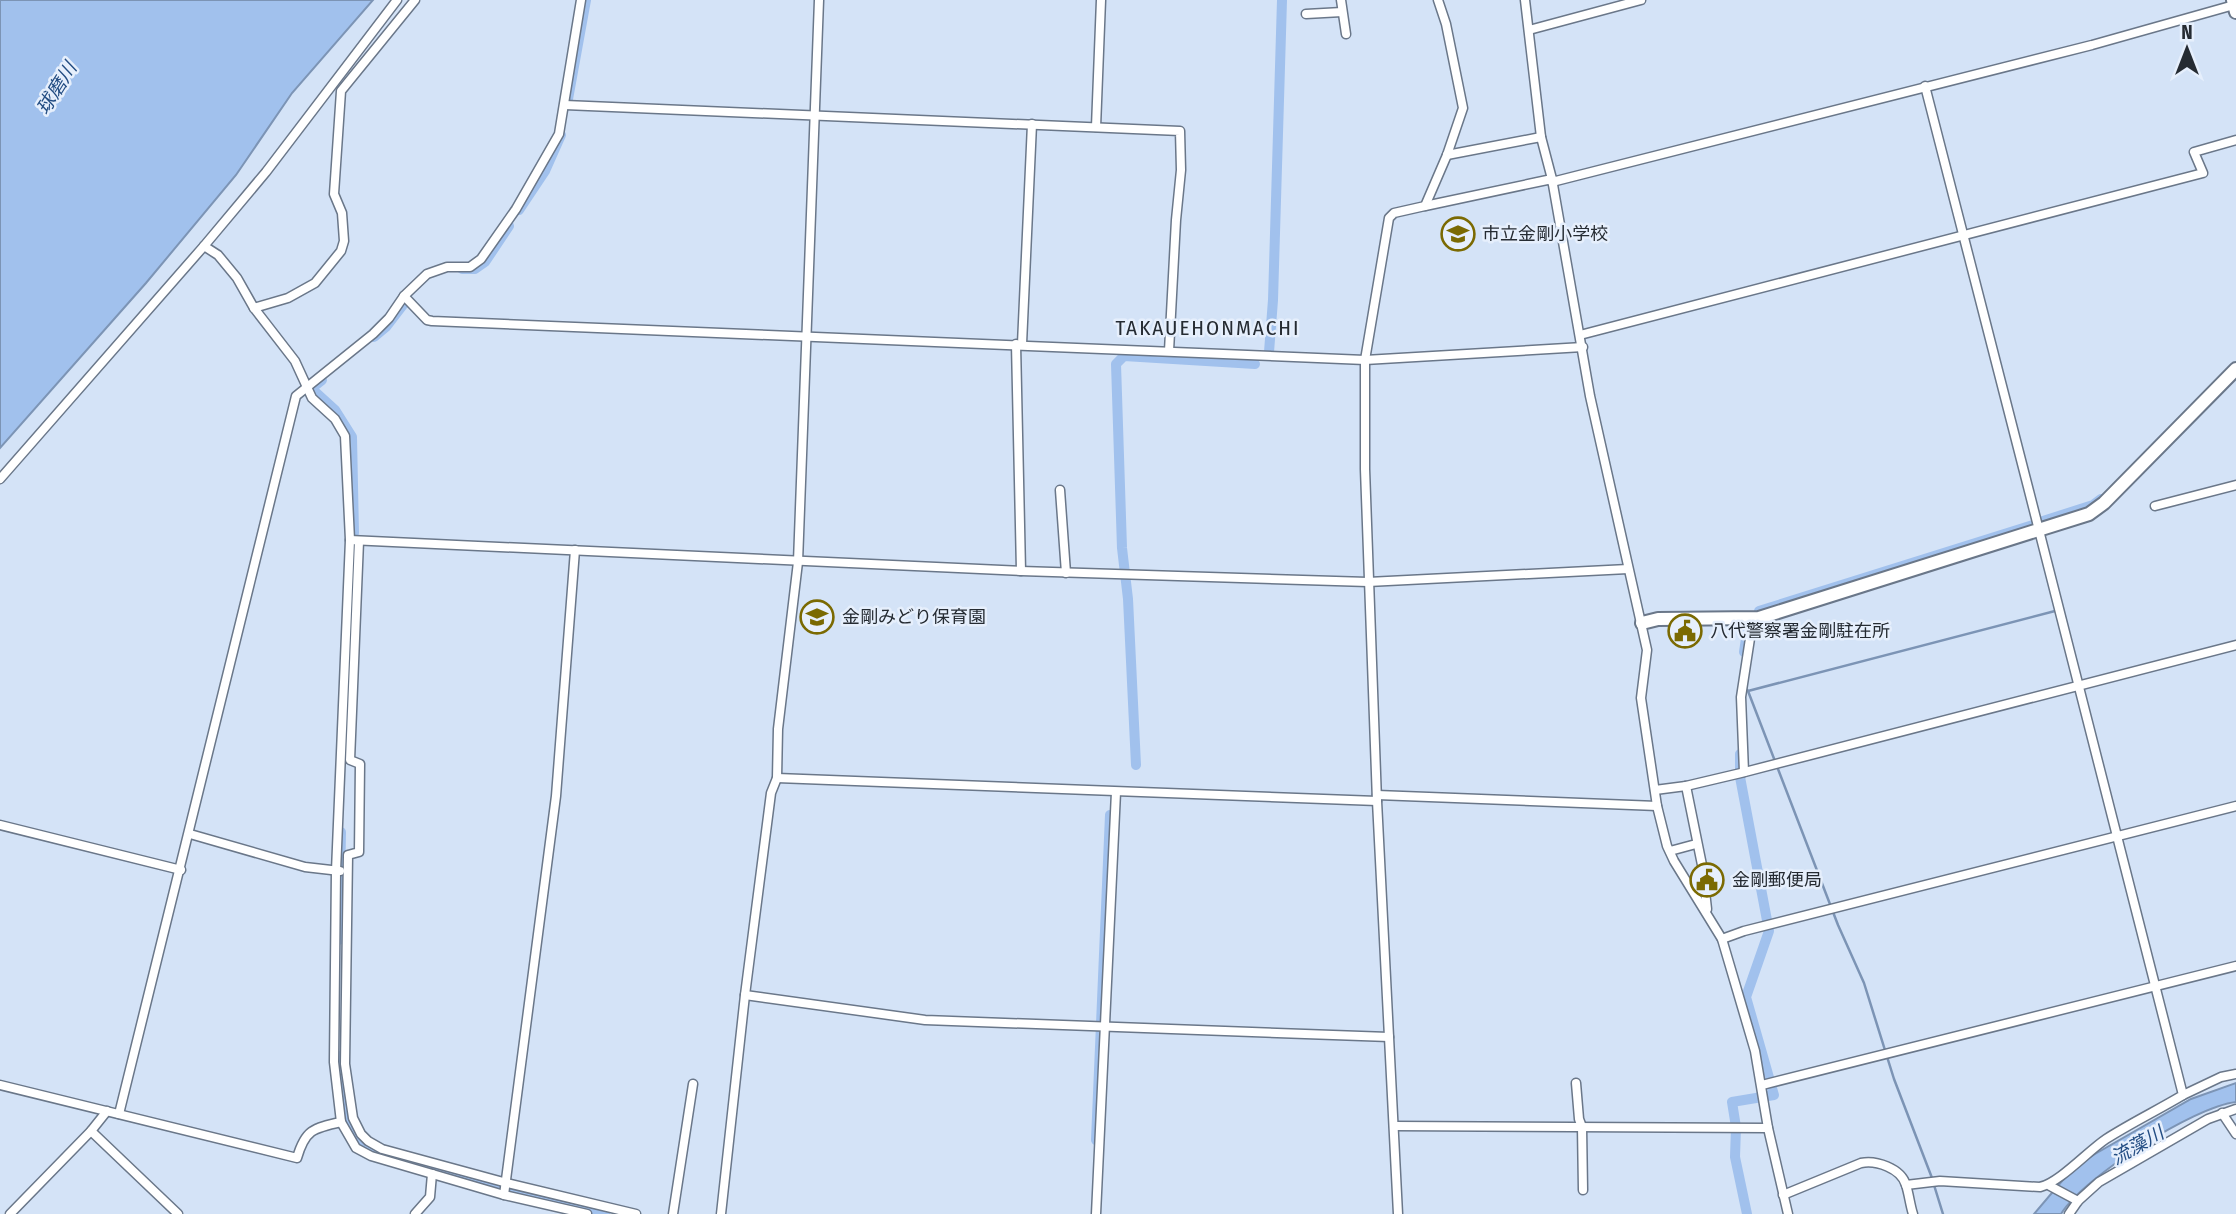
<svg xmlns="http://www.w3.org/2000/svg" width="2236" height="1214" viewBox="0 0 2236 1214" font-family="'Fira Sans Condensed','Noto Sans JP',sans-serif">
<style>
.water{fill:#a1c1ed;stroke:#7c94b5;stroke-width:2}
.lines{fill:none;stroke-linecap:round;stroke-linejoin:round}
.stream{stroke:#7c94b5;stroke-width:2.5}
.canal{stroke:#a1c1ed;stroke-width:10}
.street-casing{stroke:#6a7789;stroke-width:11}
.secondary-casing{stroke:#6a7789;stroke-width:16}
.primary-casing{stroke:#6a7789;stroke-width:16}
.street{stroke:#fff;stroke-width:8}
.secondary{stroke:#fff;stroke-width:12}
.primary{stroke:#fff;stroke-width:12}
.labels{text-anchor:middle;stroke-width:5;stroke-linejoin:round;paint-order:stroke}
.poi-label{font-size:18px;fill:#252b32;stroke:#e6effc;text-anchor:start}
.water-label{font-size:19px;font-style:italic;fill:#234d83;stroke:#e6effc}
.quarter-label{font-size:21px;letter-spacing:2px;fill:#252b32;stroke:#e6effc}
</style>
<rect width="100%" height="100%" fill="#d4e3f7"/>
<!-- water -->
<g class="water">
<path d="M0,0H373L292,93L236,175L146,283L0,448Z"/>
<path d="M2236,1083V1102C2193,1107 2084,1177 2061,1214H2034L2062,1181L2078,1165L2095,1154L2191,1099Z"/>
</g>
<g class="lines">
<!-- stream -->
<g class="stream">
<path d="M1745,688L1748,691L1838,925L1864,983L1894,1079L1932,1178"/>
<path d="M1748,691L2055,611"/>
<path d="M1934,1185L1943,1214"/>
</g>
<!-- canal -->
<g class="canal">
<path d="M568,99L586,0"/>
<path d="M519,210L545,171L561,135"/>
<path d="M462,269H475L485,262L509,226"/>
<path d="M374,337L386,327L406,301"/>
<path d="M1269,352L1273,300L1282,0"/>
<path d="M322,380L312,388L313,390L335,410L352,437L354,533"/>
<path d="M2043,521L2093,505L2101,499"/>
<path d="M1759,611L2033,525"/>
<path d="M350,628L354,542"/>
<path d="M1744,652L1748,625"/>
<path d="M1740,754V777L1769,931L1746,997L1774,1095L1732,1102L1736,1127L1735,1157L1747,1214"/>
<path d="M1136,765L1128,599L1122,548L1116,364L1124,356L1255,364"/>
<path d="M339,940L341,832"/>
<path d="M338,1056L347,1123C354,1138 365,1148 379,1155L605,1214"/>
<path d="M1096,1140L1110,815"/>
</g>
<defs>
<g id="street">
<path d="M1341,0L1346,34"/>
<path d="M1525,0L1541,137L1552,179L1590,396L1647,650L1641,698L1657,806L1667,846L1674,861L1722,939L1755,1051L1768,1128L1788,1214"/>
<path d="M1306,14L1342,12"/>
<path d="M1529,30L1641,0"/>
<path d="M565,105L1180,131L1181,170L1176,220L1169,351"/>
<path d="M1096,127L1101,0"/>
<path d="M1447,155L1541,137"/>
<path d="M1552,182L2092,45L2234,5"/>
<path d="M1425,206L1552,179"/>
<path d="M204,246L218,255L237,278L254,308L295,361L312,398L335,419L345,436L350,540L336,871L334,1062L341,1122L356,1148L371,1156L504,1195L587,1214"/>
<path d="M404,296L427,320L432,321L1365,360L1583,347"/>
<path d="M254,308L288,298L315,283L341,251L344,241L342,213L334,194L341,91L415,0"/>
<path d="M1580,335L2203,173L2194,152L2236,140"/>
<path d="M1016,344L1021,571"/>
<path d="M1022,344L1032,124"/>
<path d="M0,479L204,246L266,172L397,0"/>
<path d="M1060,490L1066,573"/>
<path d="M2155,506L2236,485"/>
<path d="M350,540L1021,571L1368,582L1628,569"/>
<path d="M359,541L350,760L360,764L359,852L348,855L345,1064L353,1118L361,1134L368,1141L382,1149L507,1183L636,1214"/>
<path d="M1744,772L1741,697L1753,619"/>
<path d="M777,778L1377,801"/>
<path d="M1686,786L1702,865L1707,909"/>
<path d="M1655,790L1686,786L1741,773L2236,645"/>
<path d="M1377,795L1657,806"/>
<path d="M0,825L181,870"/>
<path d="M190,834L305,867L340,871"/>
<path d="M1670,851L1696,844"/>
<path d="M1722,939L1744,931L2236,806"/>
<path d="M745,995L925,1020L1389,1037"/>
<path d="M1576,1083L1579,1119L1582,1127L1583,1190"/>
<path d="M0,1085L297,1158C305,1130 313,1128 341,1122"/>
<path d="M1762,1085L2236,966"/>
<path d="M2183,1095L2221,1077L2236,1074"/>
<path d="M2222,1113L2236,1134"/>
<path d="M119,1114L296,396L373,334L389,318L404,296L427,274L447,267H470L481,259L516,209L559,134L581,0"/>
<path d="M1394,1126L1768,1128"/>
<path d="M91,1131L178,1214"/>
<path d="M1906,1185L1940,1181L2040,1187C2059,1183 2088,1151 2106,1139C2131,1123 2158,1110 2183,1095C2097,759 2012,422 1925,86"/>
<path d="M2050,1186L2078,1201"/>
<path d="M504,1195L556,796L575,550"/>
<path d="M1783,1195L1861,1163C1876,1160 1901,1168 1906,1185C1909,1194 1910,1205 1913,1214"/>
<path d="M10,1214L91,1131L107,1111"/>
<path d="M415,1214L430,1197L432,1174"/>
<path d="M673,1214L693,1084"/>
<path d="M721,1214L745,995L771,793L777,778L778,729L798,562L819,0"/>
<path d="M1096,1214L1116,792"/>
<path d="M1398,1214L1377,801L1365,469V360L1389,218L1394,213L1425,206L1447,155L1463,108L1446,24L1438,0"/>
<path d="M2069,1214L2078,1201L2099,1182L2208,1119L2236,1109"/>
</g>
<path id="secondary" d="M1642,623L1658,619L1759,618L2089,514L2104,503L2236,369"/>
<path id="primary" d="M2233,0L2236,12"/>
</defs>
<!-- street casing -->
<use href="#street" class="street-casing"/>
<!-- secondary casing -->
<use href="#secondary" class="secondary-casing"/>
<!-- primary casing -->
<use href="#primary" class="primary-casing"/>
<!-- street -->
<use href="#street" class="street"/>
<!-- secondary -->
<use href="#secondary" class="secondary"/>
<!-- primary -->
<use href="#primary" class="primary"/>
</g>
<!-- icons -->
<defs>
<symbol id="school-ring" viewBox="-11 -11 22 22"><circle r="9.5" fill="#e6effc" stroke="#7b6a02" stroke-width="1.5"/><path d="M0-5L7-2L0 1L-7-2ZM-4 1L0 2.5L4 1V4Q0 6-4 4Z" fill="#7b6a02"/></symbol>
<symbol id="civic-ring" viewBox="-11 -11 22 22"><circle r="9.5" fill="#e6effc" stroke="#7b6a02" stroke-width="1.5"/><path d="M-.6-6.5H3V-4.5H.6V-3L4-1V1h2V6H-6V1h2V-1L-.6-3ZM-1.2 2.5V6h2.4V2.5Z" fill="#7b6a02"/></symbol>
</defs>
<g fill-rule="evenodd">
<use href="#school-ring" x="1439" y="215" width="38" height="38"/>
<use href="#school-ring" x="798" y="598" width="38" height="38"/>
<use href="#civic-ring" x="1666" y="612" width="38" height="38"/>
<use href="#civic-ring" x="1688" y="861" width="38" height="38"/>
</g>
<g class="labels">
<!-- poi labels -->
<g class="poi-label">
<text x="1482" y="240">市立金剛小学校</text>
<text x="842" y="623">金剛みどり保育園</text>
<text x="1710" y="637">八代警察署金剛駐在所</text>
<text x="1732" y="886">金剛郵便局</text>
</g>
<!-- water labels -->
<g class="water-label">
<text transform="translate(56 88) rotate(-58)" y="7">球磨川</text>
<text transform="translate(2137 1145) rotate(-30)" y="7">流藻川</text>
</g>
<!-- quarter labels -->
<g class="quarter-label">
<text x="1208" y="335">TAKAUEHONMACHI</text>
</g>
</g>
<!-- north arrow -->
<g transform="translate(2187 49)" stroke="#e6effc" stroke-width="5" paint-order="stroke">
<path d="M0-5L12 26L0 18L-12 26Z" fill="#252b32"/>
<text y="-10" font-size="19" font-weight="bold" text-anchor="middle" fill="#252b32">N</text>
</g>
</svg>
